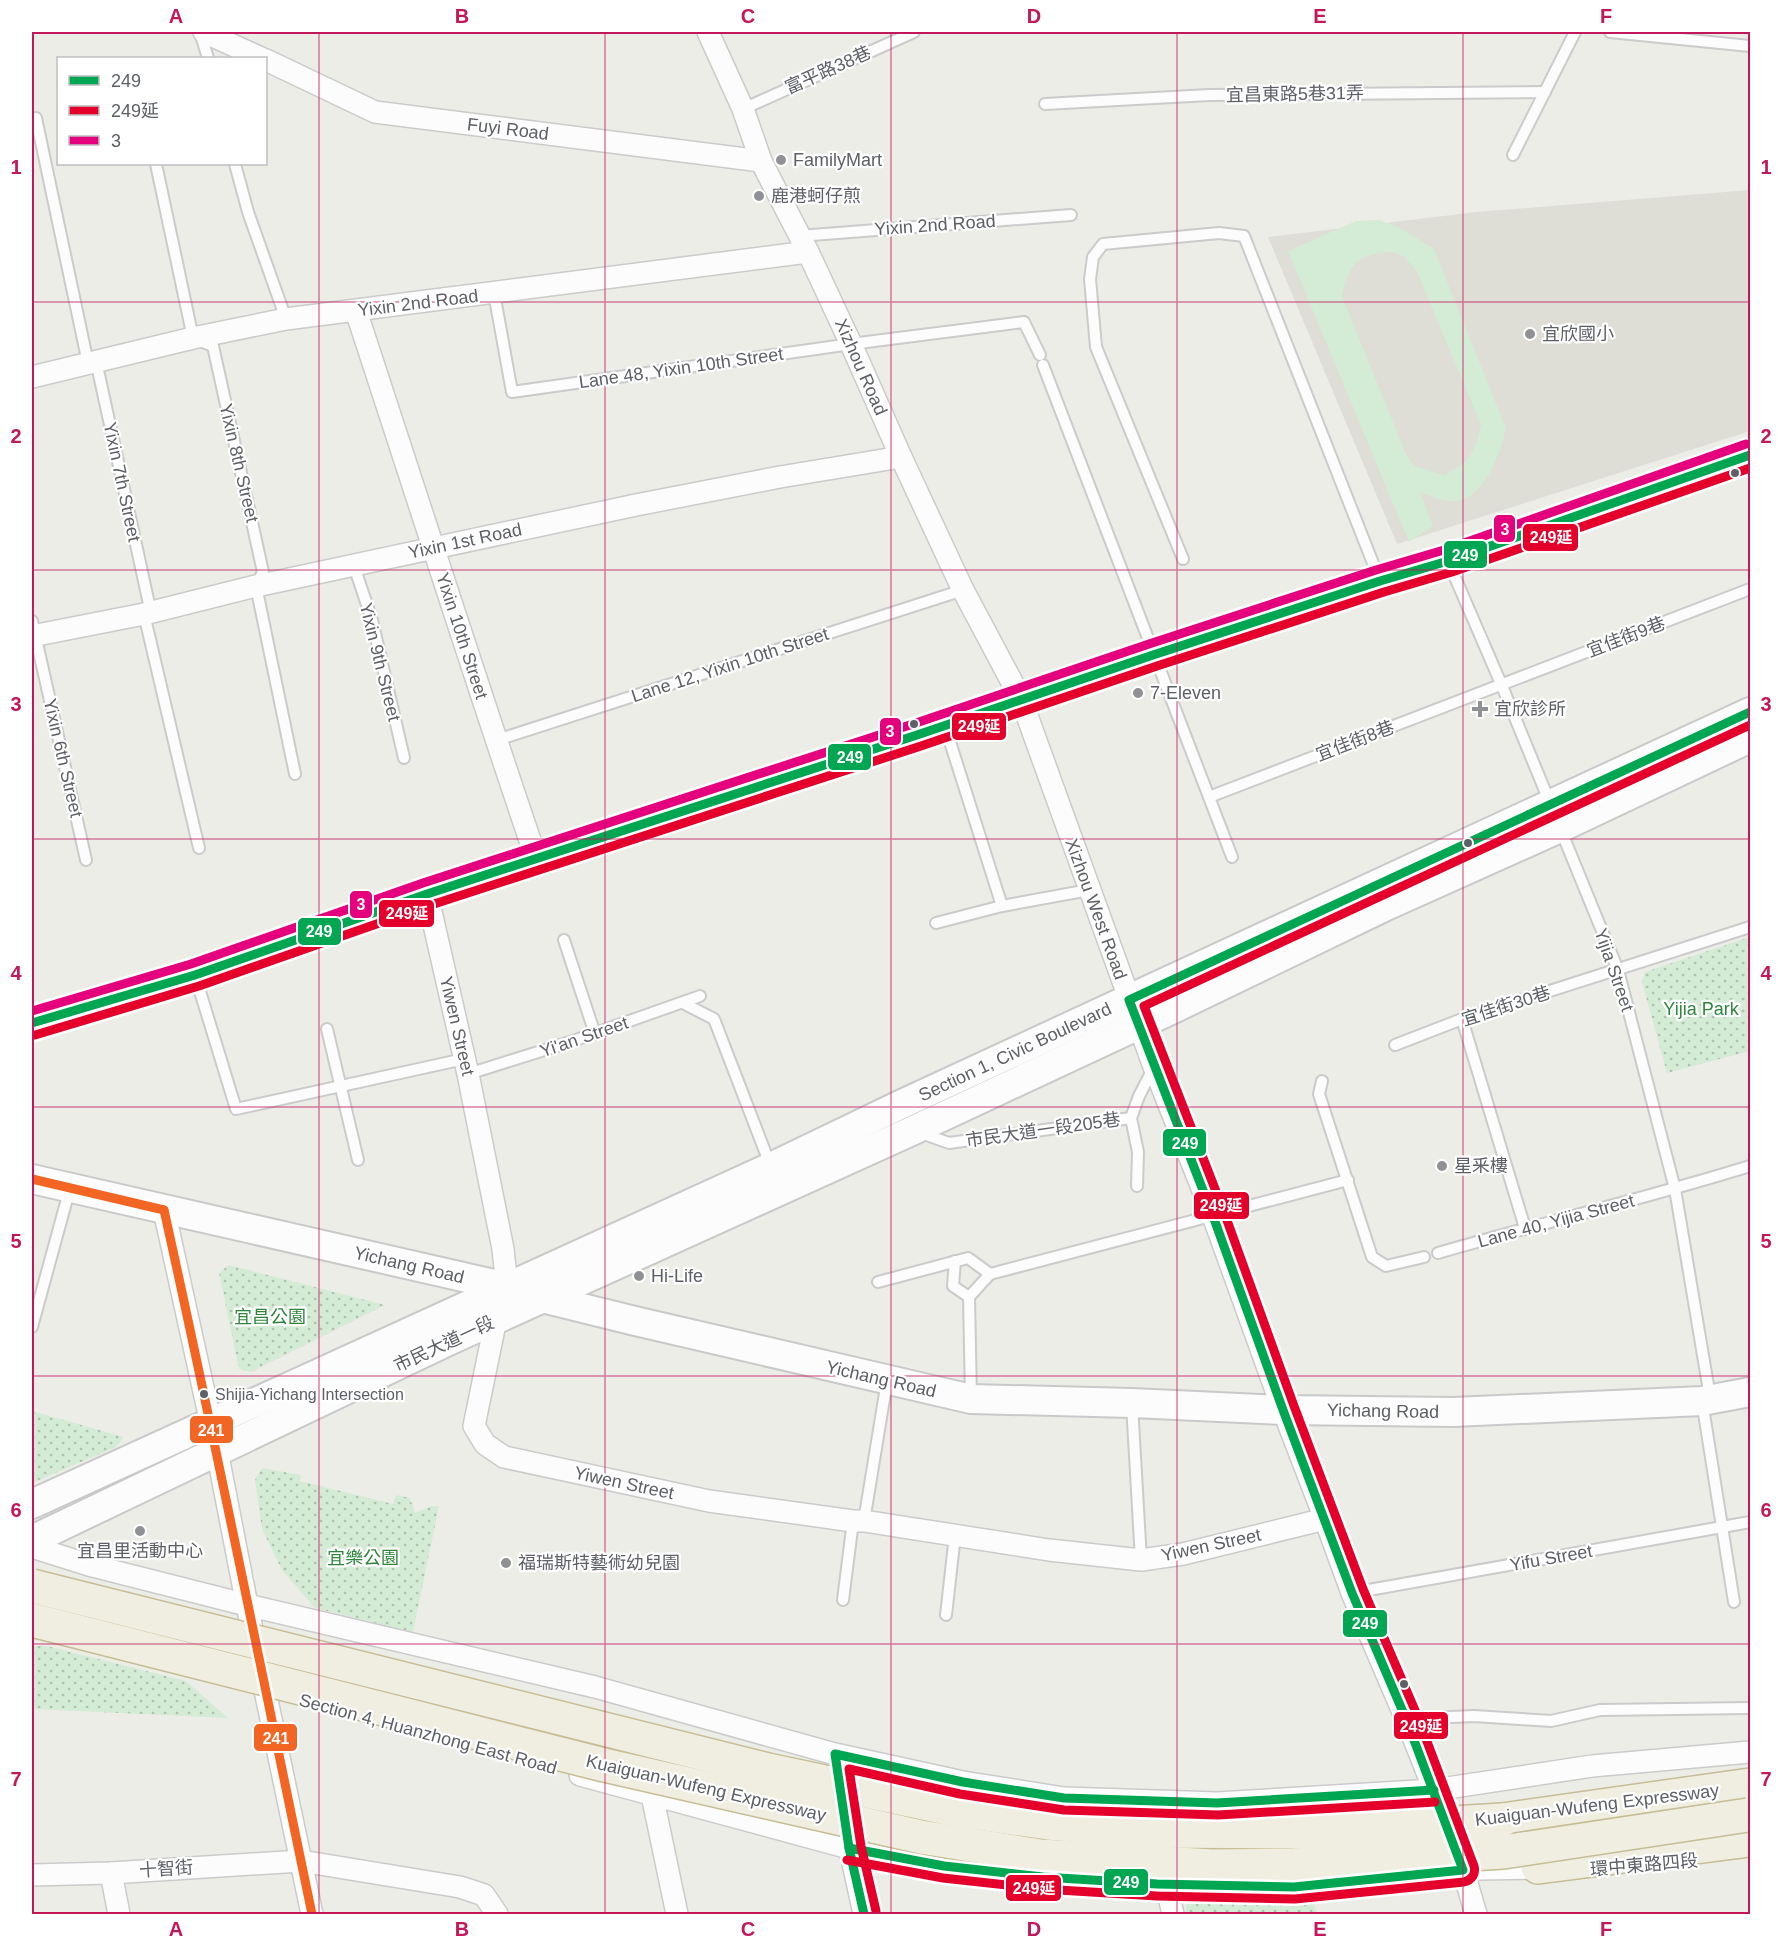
<svg xmlns="http://www.w3.org/2000/svg" width="1782" height="1946" viewBox="0 0 1782 1946" font-family="Arial,'Noto Sans TC',sans-serif">
<style>
.education{fill:#deddd6}
.park{fill:url(#park-dots)}
.pitch{fill:#d4ebd5;fill-rule:evenodd}
.lines{fill:none;stroke-linecap:round;stroke-linejoin:round}
.lane-casing{stroke:#cacbca;stroke-width:14}
.street-casing{stroke:#cacbca;stroke-width:24}
.secondary-casing{stroke:#c8c9c9;stroke-width:32}
.highway-casing{stroke:#c5bd94;stroke-width:36}
.lane{stroke:#fcfcfc;stroke-width:10}
.street{stroke:#fcfcfc;stroke-width:21}
.secondary{stroke:#fcfcfc;stroke-width:28}
.highway{stroke:#f0eee1;stroke-width:33}
.highway-bridge-casing{stroke:#c5bd94;stroke-width:36;stroke-linecap:butt}
.highway-bridge{stroke:#f0eee1;stroke-width:33}
.bus-1-casing{stroke:#fff;stroke-width:14}
.bus-2-casing{stroke:#fff;stroke-width:14}
.bus-3-casing{stroke:#fff;stroke-width:14}
.bus-4-casing{stroke:#fff;stroke-width:14}
.bus-1{stroke:#00a651;stroke-width:9}
.bus-2{stroke:#e4002b;stroke-width:9}
.bus-3{stroke:#e5007d;stroke-width:9}
.bus-4{stroke:#f26522;stroke-width:9}
.grid{fill:none;stroke:#c2185b;stroke-width:1.5;stroke-opacity:0.55}
.poi-dot{fill:#8f9194;stroke:#fff;stroke-width:2}
.bus-dot{fill:#5d6067;stroke:#fff;stroke-width:2}
.labels{text-anchor:middle;stroke-width:4.5;stroke-linejoin:round;paint-order:stroke}
.bus-label{font-size:16px;fill:#5d6067;stroke:#fff;text-anchor:start}
.street-label{font-size:18px;fill:#5d6067;stroke:#fff}
.poi-label{font-size:18px;fill:#5d6067;stroke:#fff;text-anchor:start}
.park-label{font-size:18px;fill:#2e853c;stroke:#fff}
.line-badge{stroke:#fff;stroke-width:2}
.badge-label{font-size:16px;text-anchor:middle;font-weight:bold;fill:#fff}
.neatline{fill:none;stroke:#c2185b;stroke-width:2}
.grid-label{font-size:20px;text-anchor:middle;font-weight:bold;fill:#c2185b}
</style>
<defs>
<pattern id="park-dots" width="8" height="8" patternUnits="userSpaceOnUse" patternTransform="scale(1.5)"><rect width="8" height="8" fill="#d4ebd5"/><path d="M2 2h.1M6 6h.1" fill="none" stroke="#afc2b1" stroke-width="1.8" stroke-linecap="round"/></pattern>
</defs>
<rect width="100%" height="100%" fill="#edede8"/>
<!-- education -->
<path class="education" d="M1750,190V431L1397,544L1268,237L1477,212Z"/>
<!-- park -->
<g class="park">
<path d="M1750,937V1051L1667,1073L1642,982L1645,972Z"/>
<path d="M229,1265L385,1305L251,1372L239,1369L219,1273Z"/>
<path d="M32,1411L124,1437L116,1447L32,1483Z"/>
<path d="M262,1468L301,1475L300,1481L393,1504L396,1495L410,1498L415,1513L431,1506H439L413,1632L315,1608L282,1570L262,1529L255,1480Z"/>
<path d="M32,1646H47L186,1681L228,1718L32,1709Z"/>
<path d="M1188,1899L1313,1901L1317,1914H1185Z"/>
</g>
<!-- pitch -->
<path class="pitch" d="M1379,220L1399,227L1434,249L1506,428C1501,452 1485,498 1456,501C1443,502 1432,497 1420,492L1433,526L1409,542L1288,251L1356,221ZM1391,252L1403,256L1416,270L1481,425C1473,455 1472,460 1444,475L1415,466L1406,454L1342,296C1349,264 1358,254 1391,252Z"/>
<g class="lines">
<defs>
<g id="lane">
<path d="M200,32L208,58"/>
<path d="M1610,32L1750,46"/>
<path d="M1045,104L1209,95L1545,92"/>
<path d="M743,109L914,32"/>
<path d="M36,118L88,363L98,370L149,604L144,614L199,848"/>
<path d="M1513,155L1575,32"/>
<path d="M156,164L193,338L213,346L263,572L256,586L295,774"/>
<path d="M235,164L248,212L286,319"/>
<path d="M799,236L1071,215"/>
<path d="M494,293L512,392L851,344L1024,322L1040,355"/>
<path d="M1043,365L1232,857"/>
<path d="M1183,559L1096,347L1090,279L1093,257L1103,244L1219,233L1244,236L1380,581"/>
<path d="M1448,561L1502,686L1550,803"/>
<path d="M354,566L372,620L404,758"/>
<path d="M32,621L86,860"/>
<path d="M945,726L1002,906"/>
<path d="M497,740L963,590"/>
<path d="M1209,797L1750,589"/>
<path d="M1560,828L1618,970L1675,1189L1710,1397"/>
<path d="M936,923L1002,906L1089,890"/>
<path d="M564,940L595,1034"/>
<path d="M195,975L236,1109L464,1059"/>
<path d="M683,1003L714,1019L771,1167"/>
<path d="M1462,1019L1525,1228"/>
<path d="M327,1029L358,1160"/>
<path d="M1395,1045L1462,1019L1750,927"/>
<path d="M468,1074L570,1042L700,996"/>
<path d="M1322,1081L1319,1094L1372,1257L1386,1266L1424,1257"/>
<path d="M921,1133L949,1143L1131,1118"/>
<path d="M1137,1186L1138,1152L1131,1118L1139,1096L1154,1067"/>
<path d="M1438,1253C1542,1223 1647,1198 1750,1166"/>
<path d="M955,1261L953,1286L969,1297"/>
<path d="M878,1282L968,1258L990,1274"/>
<path d="M32,1327L70,1188"/>
<path d="M971,1399L969,1297L990,1274L1348,1180"/>
<path d="M1702,1401L1734,1602"/>
<path d="M1132,1404L1141,1560"/>
<path d="M864,1521L887,1381"/>
<path d="M1352,1593L1750,1522"/>
<path d="M843,1600L853,1521"/>
<path d="M946,1615L955,1535"/>
<path d="M1406,1719L1474,1716L1551,1721L1600,1710L1750,1708"/>
</g>
<g id="street">
<path d="M204,32L261,58"/>
<path d="M708,32L743,109L761,161L808,252L851,344L901,457L963,590L1021,699L1154,1067L1213,1216L1283,1410L1325,1519L1352,1593L1406,1719L1434,1790L1463,1870L1476,1914"/>
<path d="M266,60L375,112L761,161"/>
<path d="M356,311C416,493 474,676 536,858"/>
<path d="M32,377L193,338L286,319L808,252"/>
<path d="M32,636L144,614L256,586L636,505L780,477L901,457"/>
<path d="M427,894L468,1074L503,1249L507,1287L496,1319L474,1426L485,1444L504,1457L709,1501L853,1521H864L1049,1550L1141,1560L1183,1554L1325,1519"/>
<path d="M32,1023L195,975L427,894L917,735L1153,655L1380,581L1448,561L1750,455"/>
<path d="M164,1210L217,1451L247,1605L312,1914"/>
<path d="M32,1547L89,1565L247,1605L595,1687L835,1754L963,1782L1064,1798L1217,1803L1434,1790L1592,1766L1750,1752"/>
<path d="M580,1775L849,1848L944,1866L1043,1877L1157,1884L1294,1887L1445,1871"/>
<path d="M652,1795L677,1914"/>
<path d="M847,1836L864,1914"/>
<path d="M1479,1869L1550,1868"/>
<path d="M111,1873L119,1914"/>
<path d="M32,1875L111,1873L301,1861L460,1887L484,1895L497,1914"/>
<path d="M1166,1884L1173,1914"/>
</g>
<g id="secondary">
<path d="M32,1179L507,1287L542,1298L635,1321L971,1399L1132,1403L1283,1410L1454,1412L1702,1401L1750,1392"/>
<path d="M32,1504L771,1167L902,1104L1750,712"/>
<path d="M32,1540L446,1342L914,1130L1175,1008L1384,907L1560,828L1750,738"/>
</g>
<g id="highway">
<path d="M1502,1820L1750,1785"/>
<path d="M1538,1867L1750,1840"/>
</g>
</defs>
<!-- lane casing -->
<use href="#lane" class="lane-casing"/>
<!-- street casing -->
<use href="#street" class="street-casing"/>
<!-- secondary casing -->
<use href="#secondary" class="secondary-casing"/>
<!-- highway casing -->
<use href="#highway" class="highway-casing"/>
<!-- lane -->
<use href="#lane" class="lane"/>
<!-- street -->
<use href="#street" class="street"/>
<!-- secondary -->
<use href="#secondary" class="secondary"/>
<!-- highway -->
<use href="#highway" class="highway"/>
<defs>
<g id="highway-bridge">
<path d="M32,1586L768,1770L957,1810L1048,1823L1142,1831L1304,1832L1502,1820"/>
<path d="M32,1620L604,1765L921,1837L1040,1856L1212,1866L1294,1865L1503,1852L1748,1815"/>
</g>
</defs>
<!-- highway-bridge casing -->
<use href="#highway-bridge" class="highway-bridge-casing"/>
<!-- highway-bridge -->
<use href="#highway-bridge" class="highway-bridge"/>
<defs>
<g id="bus-1">
<path d="M32,1023L195,975L427,894L917,735L1153,655L1380,581L1448,561L1750,455"/>
<path d="M849,1848L944,1866L1043,1877L1157,1884L1294,1887L1463,1870L1406,1719L1352,1593L1283,1410L1213,1216L1129,1000L1750,712"/>
<path d="M864,1914L849,1848L835,1754L963,1782L1064,1798L1217,1803L1434,1790"/>
</g>
<g id="bus-2">
<path d="M35,1035L199,986L431,905L921,746L1157,666L1384,592L1452,572L1750,468"/>
<path d="M847,1860L943,1878L1042,1889L1157,1896L1295,1899L1464,1882C1472,1880 1476,1874 1474,1866L1417,1715L1363,1589L1294,1406L1224,1212L1144,1006L1750,725"/>
<path d="M876,1911L861,1846L849,1769L960,1794L1064,1810L1218,1815L1435,1802"/>
</g>
<path id="bus-3" d="M32,1011L191,964L423,883L913,724L1149,644L1376,570L1444,550L1746,444"/>
<g id="bus-4">
<path d="M32,1179L164,1210"/>
<path d="M164,1210C216,1444 263,1679 312,1914"/>
</g>
</defs>
<!-- bus-1 casing -->
<use href="#bus-1" class="bus-1-casing"/>
<!-- bus-2 casing -->
<use href="#bus-2" class="bus-2-casing"/>
<!-- bus-3 casing -->
<use href="#bus-3" class="bus-3-casing"/>
<!-- bus-4 casing -->
<use href="#bus-4" class="bus-4-casing"/>
<!-- bus-1 -->
<use href="#bus-1" class="bus-1"/>
<!-- bus-2 -->
<use href="#bus-2" class="bus-2"/>
<!-- bus-3 -->
<use href="#bus-3" class="bus-3"/>
<!-- bus-4 -->
<use href="#bus-4" class="bus-4"/>
</g>
<!-- grid -->
<path class="grid" d="M319,32V1914M605,32V1914M891,32V1914M1177,32V1914M1463,32V1914M32,302H1750M32,570H1750M32,839H1750M32,1107H1750M32,1376H1750M32,1644H1750"/>
<!-- markers -->
<g class="poi-dot">
<circle cx="781" cy="160" r="6"/>
<circle cx="759" cy="196" r="6"/>
<circle cx="1530" cy="334" r="6"/>
<circle cx="1138" cy="693" r="6"/>
<path d="M1477 700h6v6h6v6h-6v6h-6v-6h-6v-6h6z"/>
<circle cx="1442" cy="1166" r="6"/>
<circle cx="639" cy="1276" r="6"/>
<circle cx="140" cy="1531" r="6"/>
<circle cx="506" cy="1563" r="6"/>
</g>
<g class="bus-dot">
<circle cx="1735" cy="473" r="5"/>
<circle cx="914" cy="724" r="5"/>
<circle cx="1468" cy="843" r="5"/>
<circle cx="204" cy="1394" r="5"/>
<circle cx="1404" cy="1684" r="5"/>
</g>
<g class="labels">
<!-- bus labels -->
<g class="bus-label">
<text x="215" y="1400">Shijia-Yichang Intersection</text>
</g>
<!-- street labels -->
<g class="street-label">
<text transform="translate(828 70) rotate(-24)" y="6">富平路38巷</text>
<text transform="translate(1295 94) rotate(-1)" y="6">宜昌東路5巷31弄</text>
<text transform="translate(508 129) rotate(7)" y="6">Fuyi Road</text>
<text transform="translate(935 225) rotate(-4)" y="6">Yixin 2nd Road</text>
<text transform="translate(418 303) rotate(-7)" y="6">Yixin 2nd Road</text>
<text transform="translate(861 367) rotate(66)" y="6">Xizhou Road</text>
<text transform="translate(681 368) rotate(-8)" y="6">Lane 48, Yixin 10th Street</text>
<text transform="translate(239 463) rotate(77)" y="6">Yixin 8th Street</text>
<text transform="translate(122 482) rotate(78)" y="6">Yixin 7th Street</text>
<text transform="translate(465 541) rotate(-12)" y="6">Yixin 1st Road</text>
<text transform="translate(462 636) rotate(72)" y="6">Yixin 10th Street</text>
<text transform="translate(1626 637) rotate(-21)" y="6">宜佳街9巷</text>
<text transform="translate(380 662) rotate(76)" y="6">Yixin 9th Street</text>
<text transform="translate(730 665) rotate(-18)" y="6">Lane 12, Yixin 10th Street</text>
<text transform="translate(1355 741) rotate(-21)" y="6">宜佳街8巷</text>
<text transform="translate(63 758) rotate(77)" y="6">Yixin 6th Street</text>
<text transform="translate(1096 909) rotate(70)" y="6">Xizhou West Road</text>
<text transform="translate(1614 970) rotate(71)" y="6">Yijia Street</text>
<text transform="translate(1506 1006) rotate(-18)" y="6">宜佳街30巷</text>
<text transform="translate(457 1026) rotate(77)" y="6">Yiwen Street</text>
<text transform="translate(584 1037) rotate(-19)" y="6">Yi'an Street</text>
<text transform="translate(1015 1052) rotate(-25)" y="6">Section 1, Civic Boulevard</text>
<text transform="translate(1043 1130) rotate(-8)" y="6">市民大道一段205巷</text>
<text transform="translate(1556 1221) rotate(-15)" y="6">Lane 40, Yijia Street</text>
<text transform="translate(409 1265) rotate(13)" y="6">Yichang Road</text>
<text transform="translate(444 1344) rotate(-25)" y="6">市民大道一段</text>
<text transform="translate(881 1379) rotate(13)" y="6">Yichang Road</text>
<text transform="translate(1383 1411) rotate(1)" y="6">Yichang Road</text>
<text transform="translate(624 1483) rotate(12)" y="6">Yiwen Street</text>
<text transform="translate(1211 1545) rotate(-12)" y="6">Yiwen Street</text>
<text transform="translate(1551 1558) rotate(-10)" y="6">Yifu Street</text>
<text transform="translate(428 1734) rotate(15)" y="6">Section 4, Huanzhong East Road</text>
<text transform="translate(706 1788) rotate(13)" y="6">Kuaiguan-Wufeng Expressway</text>
<text transform="translate(1597 1805) rotate(-7)" y="6">Kuaiguan-Wufeng Expressway</text>
<text transform="translate(1644 1865) rotate(-5)" y="6">環中東路四段</text>
<text transform="translate(166 1869) rotate(-4)" y="6">十智街</text>
</g>
<!-- poi labels -->
<g class="poi-label">
<text x="793" y="166">FamilyMart</text>
<text x="771" y="202">鹿港蚵仔煎</text>
<text x="1542" y="340">宜欣國小</text>
<text x="1150" y="699">7-Eleven</text>
<text x="1494" y="715">宜欣診所</text>
<text x="1454" y="1172">星釆樓</text>
<text x="651" y="1282">Hi-Life</text>
<text x="140" y="1557" text-anchor="middle">宜昌里活動中心</text>
<text x="518" y="1569">福瑞斯特藝術幼兒園</text>
</g>
<!-- park labels -->
<g class="park-label">
<text x="1701" y="1015">Yijia Park</text>
<text x="270" y="1323">宜昌公園</text>
<text x="363" y="1564">宜樂公園</text>
</g>
</g>
<g class="line-badge">
<rect x="1493" y="514" width="23" height="29" rx="6" fill="#e5007d"/>
<rect x="1522" y="523" width="57" height="29" rx="6" fill="#e4002b"/>
<rect x="1443" y="540" width="45" height="29" rx="6" fill="#00a651"/>
<rect x="951" y="712" width="56" height="29" rx="6" fill="#e4002b"/>
<rect x="879" y="717" width="23" height="29" rx="6" fill="#e5007d"/>
<rect x="827" y="743" width="45" height="28" rx="6" fill="#00a651"/>
<rect x="349" y="890" width="24" height="29" rx="6" fill="#e5007d"/>
<rect x="378" y="899" width="57" height="29" rx="6" fill="#e4002b"/>
<rect x="297" y="917" width="45" height="29" rx="6" fill="#00a651"/>
<rect x="1162" y="1128" width="45" height="29" rx="6" fill="#00a651"/>
<rect x="1193" y="1191" width="57" height="29" rx="6" fill="#e4002b"/>
<rect x="189" y="1415" width="45" height="29" rx="6" fill="#f26522"/>
<rect x="1342" y="1609" width="46" height="29" rx="6" fill="#00a651"/>
<rect x="1393" y="1711" width="56" height="29" rx="6" fill="#e4002b"/>
<rect x="253" y="1723" width="45" height="29" rx="6" fill="#f26522"/>
<rect x="1103" y="1868" width="46" height="28" rx="6" fill="#00a651"/>
<rect x="1005" y="1874" width="57" height="28" rx="6" fill="#e4002b"/>
</g>
<g class="badge-label">
<text x="1505" y="535">3</text>
<text x="1551" y="543">249延</text>
<text x="1465" y="561">249</text>
<text x="979" y="732">249延</text>
<text x="890" y="737">3</text>
<text x="850" y="763">249</text>
<text x="361" y="910">3</text>
<text x="407" y="919">249延</text>
<text x="319" y="937">249</text>
<text x="1185" y="1149">249</text>
<text x="1221" y="1211">249延</text>
<text x="211" y="1436">241</text>
<text x="1365" y="1629">249</text>
<text x="1421" y="1732">249延</text>
<text x="276" y="1744">241</text>
<text x="1126" y="1888">249</text>
<text x="1034" y="1894">249延</text>
</g>
<!-- border -->
<rect width="1782" height="1946" fill="none" stroke="#ffffff" stroke-width="66"/>
<!-- legend -->
<rect x="57" y="57" width="210" height="108" fill="#ffffff" stroke="#bebfc2" stroke-width="1.5"/>
<rect x="69" y="76" width="30" height="9" fill="#00a651" stroke="#bebfc2" stroke-width="1.5"/>
<text x="111" y="87" font-size="18" fill="#5d6067">249</text>
<rect x="69" y="106" width="30" height="9" fill="#e4002b" stroke="#bebfc2" stroke-width="1.5"/>
<text x="111" y="117" font-size="18" fill="#5d6067">249延</text>
<rect x="69" y="136" width="30" height="9" fill="#e5007d" stroke="#bebfc2" stroke-width="1.5"/>
<text x="111" y="147" font-size="18" fill="#5d6067">3</text>
<rect x="33" y="33" width="1716" height="1880" class="neatline"/>
<g class="grid-label">
<text x="176" y="23">A</text>
<text x="462" y="23">B</text>
<text x="748" y="23">C</text>
<text x="1034" y="23">D</text>
<text x="1320" y="23">E</text>
<text x="1606" y="23">F</text>
<text x="16" y="174">1</text>
<text x="1766" y="174">1</text>
<text x="16" y="443">2</text>
<text x="1766" y="443">2</text>
<text x="16" y="711">3</text>
<text x="1766" y="711">3</text>
<text x="16" y="980">4</text>
<text x="1766" y="980">4</text>
<text x="16" y="1248">5</text>
<text x="1766" y="1248">5</text>
<text x="16" y="1517">6</text>
<text x="1766" y="1517">6</text>
<text x="16" y="1786">7</text>
<text x="1766" y="1786">7</text>
<text x="176" y="1936">A</text>
<text x="462" y="1936">B</text>
<text x="748" y="1936">C</text>
<text x="1034" y="1936">D</text>
<text x="1320" y="1936">E</text>
<text x="1606" y="1936">F</text>
</g>
</svg>
